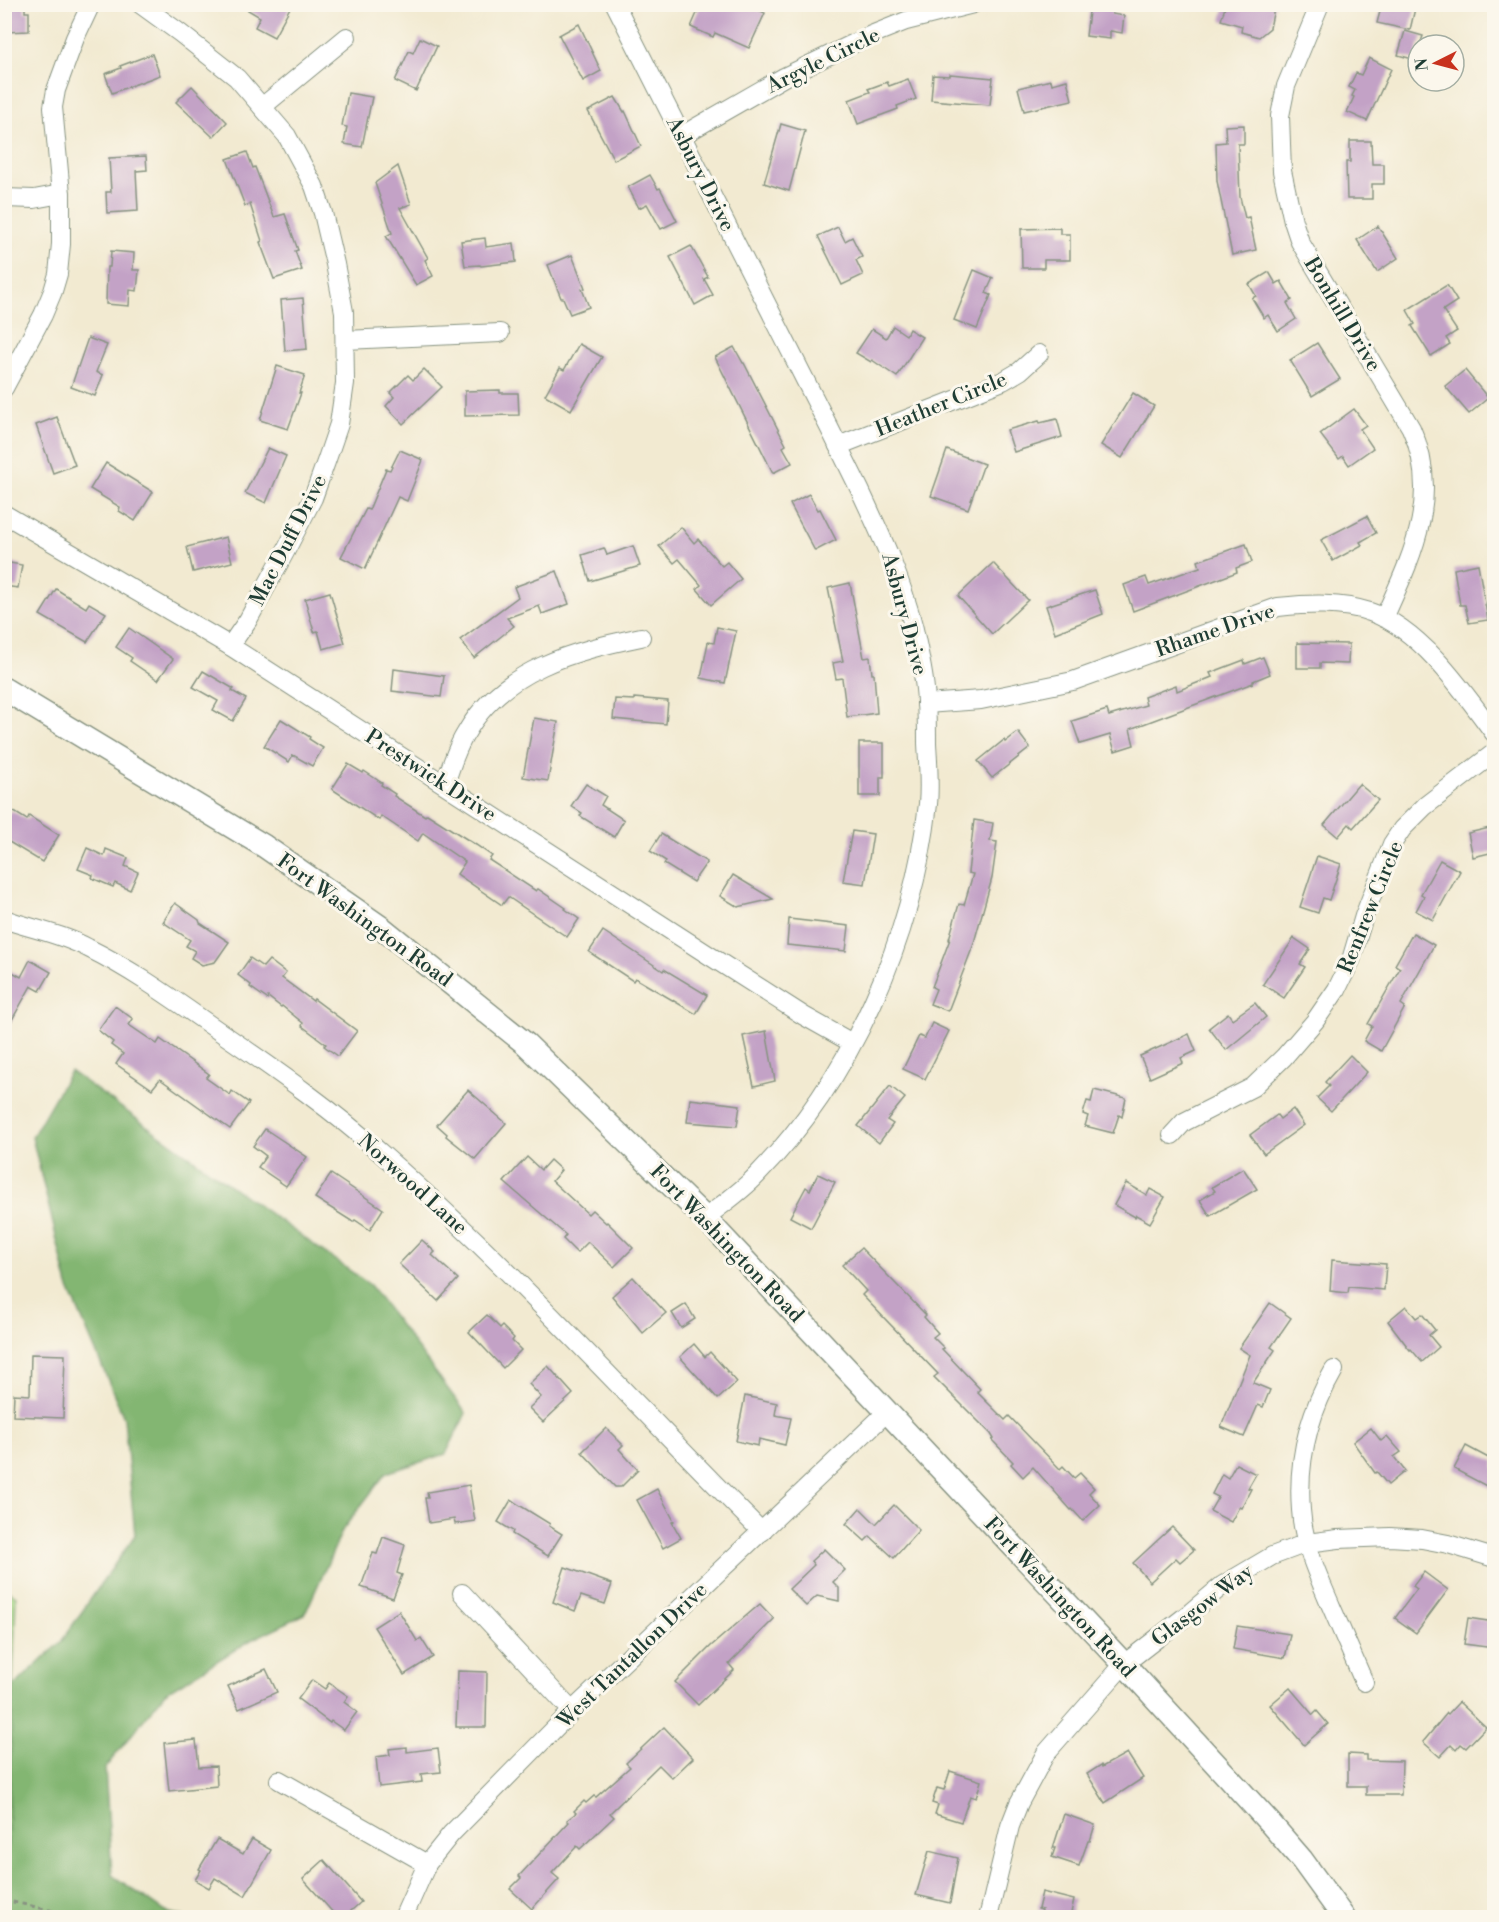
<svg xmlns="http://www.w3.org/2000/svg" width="1499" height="1922" viewBox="0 0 1499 1922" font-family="'Libre Bodoni',serif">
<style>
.green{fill:#a4d584;stroke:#62895c;stroke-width:1.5}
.forest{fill:#83b672;stroke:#517a53;stroke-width:1.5}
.building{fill:#c3a2c6}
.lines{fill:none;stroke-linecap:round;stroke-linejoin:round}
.minor-casing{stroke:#889482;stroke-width:20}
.major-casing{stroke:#889482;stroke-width:25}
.path{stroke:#889482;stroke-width:3;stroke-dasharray:4.5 4.5;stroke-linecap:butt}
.minor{stroke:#fff;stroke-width:18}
.major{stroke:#fff;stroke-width:22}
.labels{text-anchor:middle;stroke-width:6;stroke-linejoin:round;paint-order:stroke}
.street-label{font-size:21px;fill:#1f3d34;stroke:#fbf7ec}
</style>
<rect width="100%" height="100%" fill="#fbf7ec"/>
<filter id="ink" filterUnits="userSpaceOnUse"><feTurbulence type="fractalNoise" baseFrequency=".0167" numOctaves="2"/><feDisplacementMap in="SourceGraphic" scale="12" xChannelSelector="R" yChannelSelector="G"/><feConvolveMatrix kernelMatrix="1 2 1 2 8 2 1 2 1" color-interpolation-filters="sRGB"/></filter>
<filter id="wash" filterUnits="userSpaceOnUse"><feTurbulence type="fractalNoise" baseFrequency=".008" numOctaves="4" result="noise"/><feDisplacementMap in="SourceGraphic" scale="24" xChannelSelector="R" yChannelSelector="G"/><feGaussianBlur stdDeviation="1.35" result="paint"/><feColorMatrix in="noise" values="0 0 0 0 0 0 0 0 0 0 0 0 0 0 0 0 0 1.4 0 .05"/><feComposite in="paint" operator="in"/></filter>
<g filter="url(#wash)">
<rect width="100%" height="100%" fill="#f2ead1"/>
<!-- green -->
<path class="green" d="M4,1587L16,1596L5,1918L4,1917Z"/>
<!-- forest -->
<path class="forest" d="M70,1071L370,1285L466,1413L446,1454L386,1473L343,1529L305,1614L251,1640L165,1693L105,1768L112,1875L166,1912L185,1917H5L13,1687L61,1642L135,1535L124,1418L68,1286L32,1137Z"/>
<g id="blocks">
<!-- building -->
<g class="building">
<path d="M4,4H25V12H29V31L4,32Z"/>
<path d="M238,4H292L274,37L255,27L260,17Z"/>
<path d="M701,4H746L765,13L749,48L715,33L713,37L691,27Z"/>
<path d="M1090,4H1113L1112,14L1124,16L1122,33L1110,31V39L1086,36Z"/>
<path d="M1226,4H1275L1270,28L1259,37L1241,32L1242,26L1221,20Z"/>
<path d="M1382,4H1416L1410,30L1377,23Z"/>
<path d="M579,24L601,71L583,81L559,35Z"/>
<path d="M1405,31L1423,36L1420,45H1418L1416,60L1398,55Z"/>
<path d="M420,38L437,46L416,91L395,81L409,51L413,53Z"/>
<path d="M152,54L160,75L112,93L105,74L121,68L120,66Z"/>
<path d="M1369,58L1391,69L1367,121L1347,112L1354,97L1352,96L1355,90L1349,87L1356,73L1361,75Z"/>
<path d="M950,74L993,78L990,105L931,100L933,75L950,76Z"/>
<path d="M908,79L916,99L897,106L898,109L858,124L849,100L870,92L868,89L887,82L889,86Z"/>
<path d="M1051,80L1052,84L1067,80L1072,100L1024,111L1018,88Z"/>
<path d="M192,86L227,122L213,137L176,102Z"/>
<path d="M348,93L372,97L362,147L344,144L347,127L342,126Z"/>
<path d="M615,97L624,112L625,111L641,146L614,160L588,111Z"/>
<path d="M781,124L805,131L789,191L764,183Z"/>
<path d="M1244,125V144H1238L1240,197L1245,218L1249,217L1256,250L1232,255L1217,181L1216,143L1226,142L1225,126Z"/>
<path d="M1350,141H1371L1372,164H1384V184H1372V199H1347L1346,162H1350Z"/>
<path d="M247,152L253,168L255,167L274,217L285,214L298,250L295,251L302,270L274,279L260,242L262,241L250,204L245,206L227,159Z"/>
<path d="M146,156L147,170L136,171L138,211L107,213L106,192H111L109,158Z"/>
<path d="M398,166L411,204L400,208L428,258L425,260L433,276L416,285L386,236L392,233L375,183Z"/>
<path d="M650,175L658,189L660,188L677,221L661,229L647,204L639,208L628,187Z"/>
<path d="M1378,226L1398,258L1377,272L1357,240Z"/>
<path d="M838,227L845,241L852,237L862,257L856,260L863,275L842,285L818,236Z"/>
<path d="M1060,228V234H1070V260H1044V268H1022L1021,229Z"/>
<path d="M485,238L486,247L514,243L516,262L481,266L480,265L465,266L461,241Z"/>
<path d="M691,246L708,277L704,279L713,295L695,305L670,257Z"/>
<path d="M111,251L134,253L133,270H139L137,291L130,290L129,306L106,304L107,267H110Z"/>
<path d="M572,255L585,288L582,289L589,307L570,314L563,298H561L548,265Z"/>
<path d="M974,270L993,278L986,293L991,295L977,329L954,320Z"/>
<path d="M1269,272L1276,284L1281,281L1292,300L1287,303L1296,319L1278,331L1268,315L1264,318L1252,298L1256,296L1249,284Z"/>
<path d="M1447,285L1457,301L1443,310L1457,331L1446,338L1450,344L1431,356L1412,326L1415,324L1407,310Z"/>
<path d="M303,298L307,349L285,351L281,300Z"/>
<path d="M893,326L906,335L909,329L922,337L897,377L872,360L871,362L856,353L872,329L886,338Z"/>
<path d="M88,338L107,345L96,372L103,375L95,396L71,387Z"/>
<path d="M1317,343L1340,379L1312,396L1290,360Z"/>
<path d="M579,344L602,357L571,410L545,395L560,368L564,370Z"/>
<path d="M734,347L743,363H744L786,445L783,447L792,463L773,473L715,357Z"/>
<path d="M277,366L305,375L299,393H301L288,429L260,420Z"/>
<path d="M424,369L442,387L403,424L386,406L394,397L390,393L408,375L413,380Z"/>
<path d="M1465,370L1488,398L1469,414L1445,386Z"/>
<path d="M500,390V393H518L519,415L465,416V391Z"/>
<path d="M1133,393L1154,406L1122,458L1101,445Z"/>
<path d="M1354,409L1366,425L1360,429L1373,448L1349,465L1343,456L1339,459L1320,434Z"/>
<path d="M57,417L75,465L53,473L36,425Z"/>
<path d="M1057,419L1062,437L1014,452L1007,430L1039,421L1040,423Z"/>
<path d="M268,448L286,456L266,503L245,493Z"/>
<path d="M400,450L423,460L407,501L398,497L365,569L341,557L366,509L369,510L386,469L390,470Z"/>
<path d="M947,450L984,464L968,509L931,496Z"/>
<path d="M106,463L153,492L135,521L119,511L120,507L90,489Z"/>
<path d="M809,494L818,510L820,509L836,540L815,551L790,504Z"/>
<path d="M1367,516L1376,533L1360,542L1362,545L1333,561L1321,540Z"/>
<path d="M681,527L694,543L698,539L722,566L727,562L741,579L711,605L697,589L701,585L679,559L674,563L659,546Z"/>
<path d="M226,537L232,562L193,572L187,547Z"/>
<path d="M1246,544L1252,562L1236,568L1237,572L1133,611L1124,585L1146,577L1149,585L1200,567L1198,561Z"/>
<path d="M633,546L640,566L590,581L582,555L604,548L607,555Z"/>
<path d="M4,562L22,565L18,588L4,586Z"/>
<path d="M993,563L1028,600L992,634L958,596Z"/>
<path d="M1478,564L1488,620L1469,623L1465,605H1460L1454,569Z"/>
<path d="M557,571L569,604L542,614L539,606L507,618L514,626L474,658L460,640L518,597L514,587Z"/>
<path d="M850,583L864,658L870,657L872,674H874L877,713L847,717L842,678L836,679L833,663L843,661L828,588Z"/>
<path d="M56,589L86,608L89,603L106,613L87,642L40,615Z"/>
<path d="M1095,590L1103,614L1055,633L1046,606Z"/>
<path d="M330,592L345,643L323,649L318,631L314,632L305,599Z"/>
<path d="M717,627L736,631L725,683L701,678L708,642L714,643Z"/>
<path d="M129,628L173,659L158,680L130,661L132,658L116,647Z"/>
<path d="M1297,643L1349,644L1348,664L1320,663V668H1297Z"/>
<path d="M1263,657L1270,674L1253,681V683L1130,729L1134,745L1115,751L1110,735L1080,744L1072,721L1107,710L1109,716L1146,705L1144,697L1176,685L1177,691L1212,677L1210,673L1244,660L1245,664Z"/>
<path d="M394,669L444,676L441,697L392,691Z"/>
<path d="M203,671L234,689L232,691L246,699L233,721L213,710L218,701L193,687Z"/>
<path d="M634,698L668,701L666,724L613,719L615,699L634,700Z"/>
<path d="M534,718L558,722L548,781L523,777Z"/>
<path d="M281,719L310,737L309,739L323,748L312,766L293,755L289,762L264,746Z"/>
<path d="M1018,732L1030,748L992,778L978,761L1004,740L1005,742Z"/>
<path d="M859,743H884V777H880V796H859Z"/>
<path d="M348,764L363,773L364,771L382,783L381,785L395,794L394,796L425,816L427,814L476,845L492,856L489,860L536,891L538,889L566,908L565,909L579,919L567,937L508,897L502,905L457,874L465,862L423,833L418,841L381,816L379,820L332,789Z"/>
<path d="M586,784L606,796L601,805L624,820L614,837L580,816L582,813L571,806Z"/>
<path d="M1359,784L1378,800L1353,828L1349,824L1338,837L1324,825Z"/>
<path d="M11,810L27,820L29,816L59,835L42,862L4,839V821Z"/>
<path d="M974,820L993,823L990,841L997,842L992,878L973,946L948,1011L930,1004L936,989L932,987L950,939H949L959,904L964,905L973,874L968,873Z"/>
<path d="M1494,827V852L1473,857L1468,833Z"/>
<path d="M852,831L873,834L865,884L843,881Z"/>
<path d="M661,834L707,862L693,882L664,864L666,861L650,851Z"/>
<path d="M87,848L104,856L106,849L128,858L125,866L138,872L130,890L115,883L113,887L92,878L93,875L78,869Z"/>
<path d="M1317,856L1341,864L1329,900L1323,898L1318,913L1300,907Z"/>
<path d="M1440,860L1460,871L1433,920L1416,911L1424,896L1421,894Z"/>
<path d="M733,875L773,899L738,907L720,896Z"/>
<path d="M175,903L199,920L200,923L229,942L215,962L202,965L191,958L195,951L186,946L190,940L163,922Z"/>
<path d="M789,919L849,926L846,951L787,945Z"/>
<path d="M603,931L663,971L664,969L707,995L696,1014L635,978L633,981L589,952Z"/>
<path d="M1413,933L1434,945L1401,1004L1405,1007L1381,1051L1364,1041L1372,1026L1368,1024L1400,968L1395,965Z"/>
<path d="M1294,938L1310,949L1300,964L1305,967L1284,998L1263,984Z"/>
<path d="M250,958L263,967L269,960L286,973L282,978L313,1001L314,999L357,1031L338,1056L324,1046L326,1044L302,1026L303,1023L282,1006L281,1007L268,997L267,999L250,987L251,985L238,975Z"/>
<path d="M30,960L51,972L40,991L31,986L4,1034V978L9,970L21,977Z"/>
<path d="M1255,1003L1266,1017L1226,1050L1209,1028L1228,1013L1232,1019Z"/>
<path d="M115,1006L133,1019L129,1025L157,1044L160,1039L209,1074L206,1078L230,1095L232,1091L249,1103L230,1129L160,1079L152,1089L116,1064L123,1054L111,1045L113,1042L98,1030Z"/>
<path d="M932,1023L949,1031L925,1079L903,1069L919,1036L925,1038Z"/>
<path d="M766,1031L775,1081L754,1086L743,1036Z"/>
<path d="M1189,1034L1196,1051L1181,1058L1183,1063L1150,1078L1140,1056Z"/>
<path d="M1350,1055L1367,1072L1331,1111L1317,1098L1329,1086L1325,1082Z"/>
<path d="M890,1086L905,1098L887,1120L893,1124L879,1143L858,1126Z"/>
<path d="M468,1090L506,1123L475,1159L446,1136L447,1134L437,1125Z"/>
<path d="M1094,1090L1126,1098L1122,1117L1119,1115L1113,1133L1085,1126L1088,1116L1083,1114L1087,1101L1091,1102Z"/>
<path d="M690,1099L740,1105L737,1126L687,1122Z"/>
<path d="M1293,1109L1304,1125L1264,1154L1250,1135L1277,1115L1280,1119Z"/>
<path d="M265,1129L307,1157L286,1186L258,1167L266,1156L253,1146Z"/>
<path d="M527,1157L541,1170L550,1160L561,1170L552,1181L588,1214L592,1210L606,1223L607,1222L633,1248L614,1267L588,1242L577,1253L563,1239L566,1235L504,1182Z"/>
<path d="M1243,1168L1257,1189L1210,1216L1200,1200L1215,1191L1212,1187Z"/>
<path d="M331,1174L383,1209L370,1230L355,1220L353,1222L315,1198Z"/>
<path d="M818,1174L835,1182L811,1228L790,1217L806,1187L810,1190Z"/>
<path d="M1126,1183L1147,1195L1150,1189L1165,1197L1150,1223L1136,1215L1135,1217L1114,1205Z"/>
<path d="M422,1240L435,1252L432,1255L458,1279L438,1301L399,1264Z"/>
<path d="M861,1248L926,1315L924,1317L938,1333L933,1337L944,1348L942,1349L980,1389L977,1392L1005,1420L1009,1416L1060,1469L1063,1466L1074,1478L1080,1473L1094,1488L1089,1493L1100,1505L1083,1521L1072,1509L1071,1510L1033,1467L1023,1477L1011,1464L1013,1462L992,1440L994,1439L991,1434L934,1377L938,1374L862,1295L866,1291L842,1265Z"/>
<path d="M1332,1260L1386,1264L1384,1290L1349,1287L1348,1293L1330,1291Z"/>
<path d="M633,1277L666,1313L643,1333L612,1296Z"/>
<path d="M1270,1303L1291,1318L1271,1347L1275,1350L1253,1383L1270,1390L1263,1407L1258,1405L1244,1437L1221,1427L1250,1355L1239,1348Z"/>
<path d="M686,1304L695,1319L681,1328L672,1313Z"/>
<path d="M1406,1306L1416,1318L1422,1314L1435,1330L1429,1335L1439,1347L1422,1362L1411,1349L1410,1350L1388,1321Z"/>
<path d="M487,1315L500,1328L502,1326L514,1338L512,1341L521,1350L503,1368L469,1332Z"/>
<path d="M694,1344L705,1357L710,1352L737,1382L718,1399L680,1357Z"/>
<path d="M31,1354L65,1355L63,1418L13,1416L14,1394L30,1395Z"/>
<path d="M548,1366L573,1394L543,1422L529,1408L541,1397L529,1384Z"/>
<path d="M745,1396L777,1403L775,1415L791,1418L785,1445L759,1439L758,1446L736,1441Z"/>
<path d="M606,1428L623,1445L619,1449L638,1470L621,1487H615L582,1452Z"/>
<path d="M1371,1428L1381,1441L1387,1436L1401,1452L1394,1457L1405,1471L1388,1485L1377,1472L1375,1473L1353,1442Z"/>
<path d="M1466,1446L1494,1461V1490L1454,1469Z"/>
<path d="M1236,1464L1256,1474L1248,1488L1251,1489L1241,1508L1239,1507L1231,1522L1210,1511L1218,1497L1212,1494L1222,1474L1228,1478Z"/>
<path d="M469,1485L475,1521L455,1524L454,1519L429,1523L425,1498H428L427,1492Z"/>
<path d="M657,1489L674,1521L672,1522L681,1538L663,1548L637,1500Z"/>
<path d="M511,1500L550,1524L549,1526L562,1534L548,1556L512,1534L513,1531L498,1522Z"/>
<path d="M894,1505L919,1530L894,1558L870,1536L865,1541L846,1524L860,1508L876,1524Z"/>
<path d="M1172,1527L1194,1550L1180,1562L1176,1558L1150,1582L1133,1563Z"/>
<path d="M383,1537L405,1545L397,1573L402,1575L393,1598L361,1587L373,1553L377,1554Z"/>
<path d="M824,1549L845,1570L833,1582L839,1588V1601L817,1596L806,1606L789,1589L814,1565L811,1561Z"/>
<path d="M565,1567L612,1584L605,1604L581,1596L575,1611L553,1602Z"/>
<path d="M1424,1572L1448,1590L1416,1633L1395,1618L1417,1589L1413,1586Z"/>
<path d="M760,1604L774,1619L729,1664L734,1670L698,1705L675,1682L711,1646Z"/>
<path d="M399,1611L417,1641L421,1638L433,1657L404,1675L374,1627Z"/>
<path d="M1468,1618L1494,1622V1648L1464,1644Z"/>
<path d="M1237,1626L1290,1634L1285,1658L1233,1649Z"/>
<path d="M266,1669L277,1692L239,1709L228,1686Z"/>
<path d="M458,1671L487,1672L486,1727H456Z"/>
<path d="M312,1680L325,1689L329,1683L348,1696L344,1702L357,1712L344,1730L331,1721L330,1723L298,1699Z"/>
<path d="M1290,1688L1313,1715L1317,1711L1328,1724L1304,1745L1270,1705Z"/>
<path d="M1459,1702L1486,1727L1466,1748L1461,1744L1456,1750L1451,1745L1440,1757L1423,1742L1447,1713L1448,1714Z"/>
<path d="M664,1727L693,1758L672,1778L659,1765L610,1813L614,1817L580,1849L577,1846L552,1873L559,1879L532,1909L510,1889L521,1878L519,1876L569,1822L567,1820L576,1813L574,1811L584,1801L586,1803L594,1796L596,1797L630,1767L626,1763Z"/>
<path d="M196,1740L199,1767L216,1766L217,1786L169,1791L164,1743Z"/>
<path d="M407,1747V1752L438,1748L441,1772L421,1774L422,1782L379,1787L376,1757L390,1755L389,1749Z"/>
<path d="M1127,1753L1143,1778L1105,1803L1087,1774L1101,1765L1102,1767Z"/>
<path d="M1348,1754L1366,1755V1760L1402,1761L1401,1795H1366V1786H1348Z"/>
<path d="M950,1771L981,1781L976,1798L970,1796L961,1822L935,1814L938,1805L932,1803L937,1788L944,1790Z"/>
<path d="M1064,1814L1095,1825L1090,1841H1088L1079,1866L1052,1857L1055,1848H1053Z"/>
<path d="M217,1839L243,1854L252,1839L271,1850L245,1896L215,1878L209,1888L195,1880L201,1870L199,1869Z"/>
<path d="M929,1851L958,1858L950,1903L916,1895Z"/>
<path d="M324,1860L361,1902L344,1917H337L303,1879Z"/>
<path d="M1042,1892L1074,1900L1070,1917H1040L1042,1910L1038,1909Z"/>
</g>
</g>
</g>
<g filter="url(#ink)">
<use href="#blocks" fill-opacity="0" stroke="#889482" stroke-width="1.5"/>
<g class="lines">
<defs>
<g id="minor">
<path d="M140,4L180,33L237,78L287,136L314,186L323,213L335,264L344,312L345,383L339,424L327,459L313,498L284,554L248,620L230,646"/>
<path d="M615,4C676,126 738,247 799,368C820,409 840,449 860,490C881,535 902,580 914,629C918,648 923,669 925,689C927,707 927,725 927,743C928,763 930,784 928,804C913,938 852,1078 757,1175C742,1191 723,1204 705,1218"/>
<path d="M1320,4L1286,86L1280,116L1282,171L1293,221L1300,242L1411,428C1442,496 1412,556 1384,618"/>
<path d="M262,107L347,37"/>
<path d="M681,136L784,77L871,35L906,21L973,4"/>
<path d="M4,198L34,199L61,194"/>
<path d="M345,340L500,333"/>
<path d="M4,388L43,315L53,291L58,274L61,244V194L53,107L56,90L75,38L91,4"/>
<path d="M838,446L1003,381L1020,371L1039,354"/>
<path d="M4,514L230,646L710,956L804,1016L852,1043"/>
<path d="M926,704L981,700L1073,681L1278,607C1308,604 1341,602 1370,612C1420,628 1464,692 1494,733"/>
<path d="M445,784C451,767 456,748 466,733C502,669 574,651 641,637"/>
<path d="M4,919C32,929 62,934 88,948C137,972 181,1005 226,1036C280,1073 334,1111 383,1155C517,1273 636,1406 762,1532"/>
<path d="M1172,1135L1184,1122L1253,1087L1284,1057L1315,1021L1337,989L1351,960L1364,916L1392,844L1402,829L1425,806L1494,753"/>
<path d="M1334,1370C1309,1413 1297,1459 1301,1510C1303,1543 1318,1576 1331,1606C1342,1631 1353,1657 1364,1682"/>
<path d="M462,1593L572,1711"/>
<path d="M279,1780L427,1864"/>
<path d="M403,1918L427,1864L451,1834L572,1711L887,1412"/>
<path d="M988,1918L1010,1826L1019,1803L1046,1753L1124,1664L1191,1612L1223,1585L1272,1556L1307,1543L1338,1539L1390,1537L1422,1539L1448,1544L1494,1558"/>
</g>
<path id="major" d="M4,689L264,846L382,928L526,1044L705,1218L1124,1664L1270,1823L1302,1860L1344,1918"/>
</defs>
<!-- minor casing -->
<use href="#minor" class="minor-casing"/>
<!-- major casing -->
<use href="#major" class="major-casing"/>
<!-- path -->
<path class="path" d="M4,1900L86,1918"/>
<!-- minor -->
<use href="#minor" class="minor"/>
<!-- major -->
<use href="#major" class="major"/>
</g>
</g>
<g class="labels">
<!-- street labels -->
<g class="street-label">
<text transform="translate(823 60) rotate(-26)" y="7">Argyle Circle</text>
<text transform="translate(701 174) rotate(63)" y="7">Asbury Drive</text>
<text transform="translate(1343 314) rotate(59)" y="7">Bonhill Drive</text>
<text transform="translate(941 404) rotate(-22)" y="7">Heather Circle</text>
<text transform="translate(288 540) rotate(-63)" y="7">Mac Duff Drive</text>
<text transform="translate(905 614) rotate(75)" y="7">Asbury Drive</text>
<text transform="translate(1215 630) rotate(-19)" y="7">Rhame Drive</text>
<text transform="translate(431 775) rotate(33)" y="7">Prestwick Drive</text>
<text transform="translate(1370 907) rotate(-68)" y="7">Renfrew Circle</text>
<text transform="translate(365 920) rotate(36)" y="7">Fort Washington Road</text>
<text transform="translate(413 1184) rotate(42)" y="7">Norwood Lane</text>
<text transform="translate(727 1243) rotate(46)" y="7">Fort Washington Road</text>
<text transform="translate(1060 1597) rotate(47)" y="7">Fort Washington Road</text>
<text transform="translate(1202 1605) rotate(-37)" y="7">Glasgow Way</text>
<text transform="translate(632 1655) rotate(-44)" y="7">West Tantallon Drive</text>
</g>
</g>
<!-- margin -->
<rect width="1499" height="1922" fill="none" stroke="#fbf7ec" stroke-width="24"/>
<!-- north arrow -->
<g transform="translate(1436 63) rotate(264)"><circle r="28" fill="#fbf7ec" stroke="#a3ada2" stroke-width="1.5"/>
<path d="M0-4.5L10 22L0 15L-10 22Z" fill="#c8321e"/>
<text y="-9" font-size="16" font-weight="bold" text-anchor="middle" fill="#1f3d34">N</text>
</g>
</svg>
